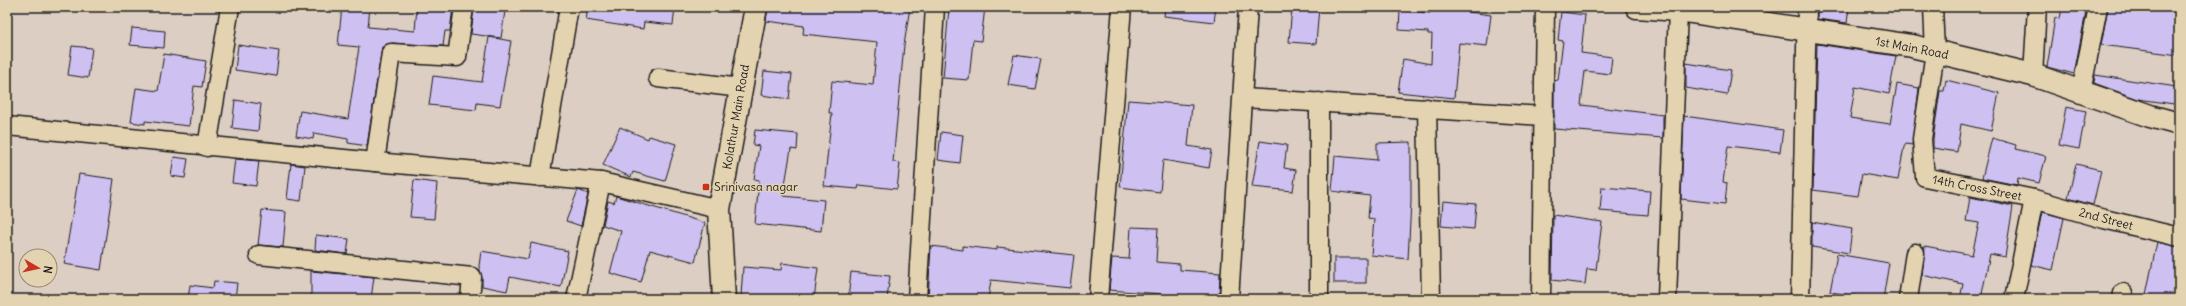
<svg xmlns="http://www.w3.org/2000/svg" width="2186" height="306" viewBox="0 0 2186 306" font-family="Delius,sans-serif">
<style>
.building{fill:#cec1f2;stroke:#1c1c1c}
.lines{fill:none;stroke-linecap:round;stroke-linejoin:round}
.minor-casing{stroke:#1c1c1c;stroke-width:21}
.tertiary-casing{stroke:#1c1c1c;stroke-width:25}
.minor{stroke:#e4d3b0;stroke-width:18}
.tertiary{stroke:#e4d3b0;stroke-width:22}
.poi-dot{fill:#c8321e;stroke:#e4d3b0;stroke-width:1.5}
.labels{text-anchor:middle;stroke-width:3;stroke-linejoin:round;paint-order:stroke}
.street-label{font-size:12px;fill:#1c1c1c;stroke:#e4d3b0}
.poi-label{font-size:12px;fill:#1c1c1c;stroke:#e4d3b0;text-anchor:start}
</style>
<rect width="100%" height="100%" fill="#ddcec4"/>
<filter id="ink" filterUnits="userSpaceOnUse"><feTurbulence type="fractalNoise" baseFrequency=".025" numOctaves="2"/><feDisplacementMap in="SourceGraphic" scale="8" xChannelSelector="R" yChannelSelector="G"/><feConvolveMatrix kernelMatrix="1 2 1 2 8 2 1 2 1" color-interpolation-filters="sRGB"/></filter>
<g filter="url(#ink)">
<!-- building -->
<g class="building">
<path d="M342,7H370L368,27L415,31L417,7H453L450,31H445L443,46L392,43L382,47L367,146L348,143V139L314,133L313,139L296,136L300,111L348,119L359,47L338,45Z"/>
<path d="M474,7L505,11L501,38L471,34Z"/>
<path d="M588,7H675L673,25L644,22L643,29L586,20Z"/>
<path d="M768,7H861L886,10V7H910L904,45L893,162L900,163L897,189L859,185L858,189L824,186L832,113H829L832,81L873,85L877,42L803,34L804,26L766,21Z"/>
<path d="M949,7H985L981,41L973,40L969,80L943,78Z"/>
<path d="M1165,7H1216L1214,22L1164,16Z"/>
<path d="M1292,7H1319L1316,44L1289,42Z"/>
<path d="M1431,7L1491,15L1487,46L1459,43L1454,98L1398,92L1403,59L1431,64L1432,34H1428V32L1399,30L1400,10L1430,13Z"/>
<path d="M1817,7H1849L1847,23L1817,19Z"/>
<path d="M2062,7H2087L2074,74L2047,67L2055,18L2060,19Z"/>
<path d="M2108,7H2179V55L2101,45Z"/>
<path d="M1561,12L1585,15L1581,53L1612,57L1610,74L1585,71L1581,105L1663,115V138L1554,129V81L1558,80L1563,41L1558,40Z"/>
<path d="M132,28L165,31L164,48L130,45Z"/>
<path d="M489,37L511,41L500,106L477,103L476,110L429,105L433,76L482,82Z"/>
<path d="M1817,44L1896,56L1889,94L1855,87L1850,118L1890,124L1897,84L1919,88L1912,145L1906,144L1904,147L1898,180L1862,174L1858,196L1813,190Z"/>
<path d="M238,45L279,51L276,76L235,70Z"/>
<path d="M72,46L92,48L88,78L68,75Z"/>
<path d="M164,54L206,61L202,87L194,86L189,126L145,121V124L131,122L136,88L158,91Z"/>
<path d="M1014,55L1041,59L1035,89L1008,85Z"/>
<path d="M1686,63L1731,70L1727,95L1686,88Z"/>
<path d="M764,71L792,74L789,99L761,95Z"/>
<path d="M2095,75L2177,87L2174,104L2138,99L2094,83Z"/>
<path d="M1946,80L1999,93L1991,131L1961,124L1957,152L1933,148V139L1940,91H1944Z"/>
<path d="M235,100L261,104L258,131L232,128Z"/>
<path d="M1128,100L1192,105L1188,146L1212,150L1209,168L1163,160L1160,192L1120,187Z"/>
<path d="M2066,107L2086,111L2079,149L2059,145Z"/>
<path d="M1684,116L1783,130L1780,152L1728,146L1723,182L1727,183L1725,204L1681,199Z"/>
<path d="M620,127L648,139L649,136L676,144L665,181L633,172L631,177L603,165Z"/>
<path d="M755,130L798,134L797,150L791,149L783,196L824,200L821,231L755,224L759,180L754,179L759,146L753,145Z"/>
<path d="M941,132L963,135L960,163L938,160Z"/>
<path d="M1992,138L2016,145L2015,149L2046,156L2039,183L2018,178L2017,185L1982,178Z"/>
<path d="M1260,141L1287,145L1284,168L1296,170L1293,191L1252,187Z"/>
<path d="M1411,142V202L1408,259L1371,255L1374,219L1368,218L1370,196L1332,191L1335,156L1377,160V143Z"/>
<path d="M174,157L188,159L185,178L171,176Z"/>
<path d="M235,159L259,161L256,186L232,183Z"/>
<path d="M291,164L305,166L301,201L287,199Z"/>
<path d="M2076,164L2101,170L2093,205L2068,198Z"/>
<path d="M79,174L114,179L101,270L64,264Z"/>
<path d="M414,180L437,183L434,219L410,217Z"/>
<path d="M1602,187L1650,191L1648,215L1600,211Z"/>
<path d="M578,190L588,194L581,226L566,221Z"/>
<path d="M616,196L705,223L695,262L650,250L641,282L610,273L621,231L603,225L608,201L614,203Z"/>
<path d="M1970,197L2013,206L2005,257L1990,254L1981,299H1960L1963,284L1922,275L1925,246L1972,255L1979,223L1966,221Z"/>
<path d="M1443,201L1476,204L1474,229L1441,226Z"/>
<path d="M262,210L286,212L283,247L258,245Z"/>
<path d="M2042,212L2064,218L2053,270L2031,265Z"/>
<path d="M1553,215L1602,222L1596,270L1587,269L1585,284L1552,280Z"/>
<path d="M1812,222L1852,229L1849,253L1812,247Z"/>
<path d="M1131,227L1158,228L1156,262L1180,264V270L1220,273L1219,299H1162V294L1109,290L1112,258L1129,259Z"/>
<path d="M316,235L349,239L347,254L315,250Z"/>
<path d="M2157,242L2179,247V283L2176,299H2145Z"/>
<path d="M531,243L568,251L561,287L510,277L507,291L482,286V278L479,266L481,251L528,259Z"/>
<path d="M931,246L963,250V246L997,250V247L1074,255L1070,288L991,280L988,299H928Z"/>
<path d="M1837,254L1889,263L1883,299H1857V296L1830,292Z"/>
<rect x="1334" y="258" width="32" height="25"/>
<path d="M782,263L818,268L814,299H772L741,296L743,267L781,270Z"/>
<path d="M311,271L374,277L371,299H311Z"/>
<path d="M851,272L890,276L887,299H848Z"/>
<path d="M214,281L237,283L235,299H188L190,285L213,288Z"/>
</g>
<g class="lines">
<defs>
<g id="minor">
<path d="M1933,7L1935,52L1922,139L1925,177L2034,199L2104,219L2179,237"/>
<path d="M2033,75L2037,7"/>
<path d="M658,78L741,88"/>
<path d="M2081,92L2098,7"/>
<path d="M1243,98L1544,116"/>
<path d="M1319,102V299"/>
<path d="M1427,108L1431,299"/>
<path d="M7,126L375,162L601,182L719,209"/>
<path d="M207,147L230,7"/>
<path d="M375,162L391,53L457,57L464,7"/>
<path d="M540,177L569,7"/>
<path d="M259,255L472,277L470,299"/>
<path d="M576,299L601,182"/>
<path d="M917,299L935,7"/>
<path d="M1098,299L1122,7"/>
<path d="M1229,299L1248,7"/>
<path d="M1541,299L1545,7"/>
<path d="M1667,299L1678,10"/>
<path d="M1800,299L1807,7"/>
<path d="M1908,299L1915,253"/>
<path d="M2014,299L2034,199"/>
<path d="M2122,299L2123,293"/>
</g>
<g id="tertiary">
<path d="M1637,7L1678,10L1912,46L2033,75L2150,116L2179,124"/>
<path d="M724,299L719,209L756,7"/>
</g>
</defs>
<!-- minor casing -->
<use href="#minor" class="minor-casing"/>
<!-- tertiary casing -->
<use href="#tertiary" class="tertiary-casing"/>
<!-- minor -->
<use href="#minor" class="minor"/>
<!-- tertiary -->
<use href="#tertiary" class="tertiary"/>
</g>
</g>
<!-- markers -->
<rect class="poi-dot" x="702" y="183" width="8" height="8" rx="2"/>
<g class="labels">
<!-- street labels -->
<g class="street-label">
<text transform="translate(1912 48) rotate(11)" y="4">1st Main Road</text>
<text transform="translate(736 117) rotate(-80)" y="4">Kolathur Main Road</text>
<text transform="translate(1977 188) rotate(11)" y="4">14th Cross Street</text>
<text transform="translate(2106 219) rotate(15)" y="4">2nd Street</text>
</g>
<!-- poi labels -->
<g class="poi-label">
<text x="714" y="191">Srinivasa nagar</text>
</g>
</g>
<!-- margin -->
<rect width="2186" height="306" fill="none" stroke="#e4d3b0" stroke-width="24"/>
<rect x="12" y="12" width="2162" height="282" fill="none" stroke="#1c1c1c" stroke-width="1.5" filter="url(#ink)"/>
<!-- north arrow -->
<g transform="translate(38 268) rotate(99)"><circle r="19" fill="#e4d3b0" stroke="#948a75"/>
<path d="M0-3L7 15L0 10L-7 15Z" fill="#c8321e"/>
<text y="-6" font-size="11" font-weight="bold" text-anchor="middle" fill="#1c1c1c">N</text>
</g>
</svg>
